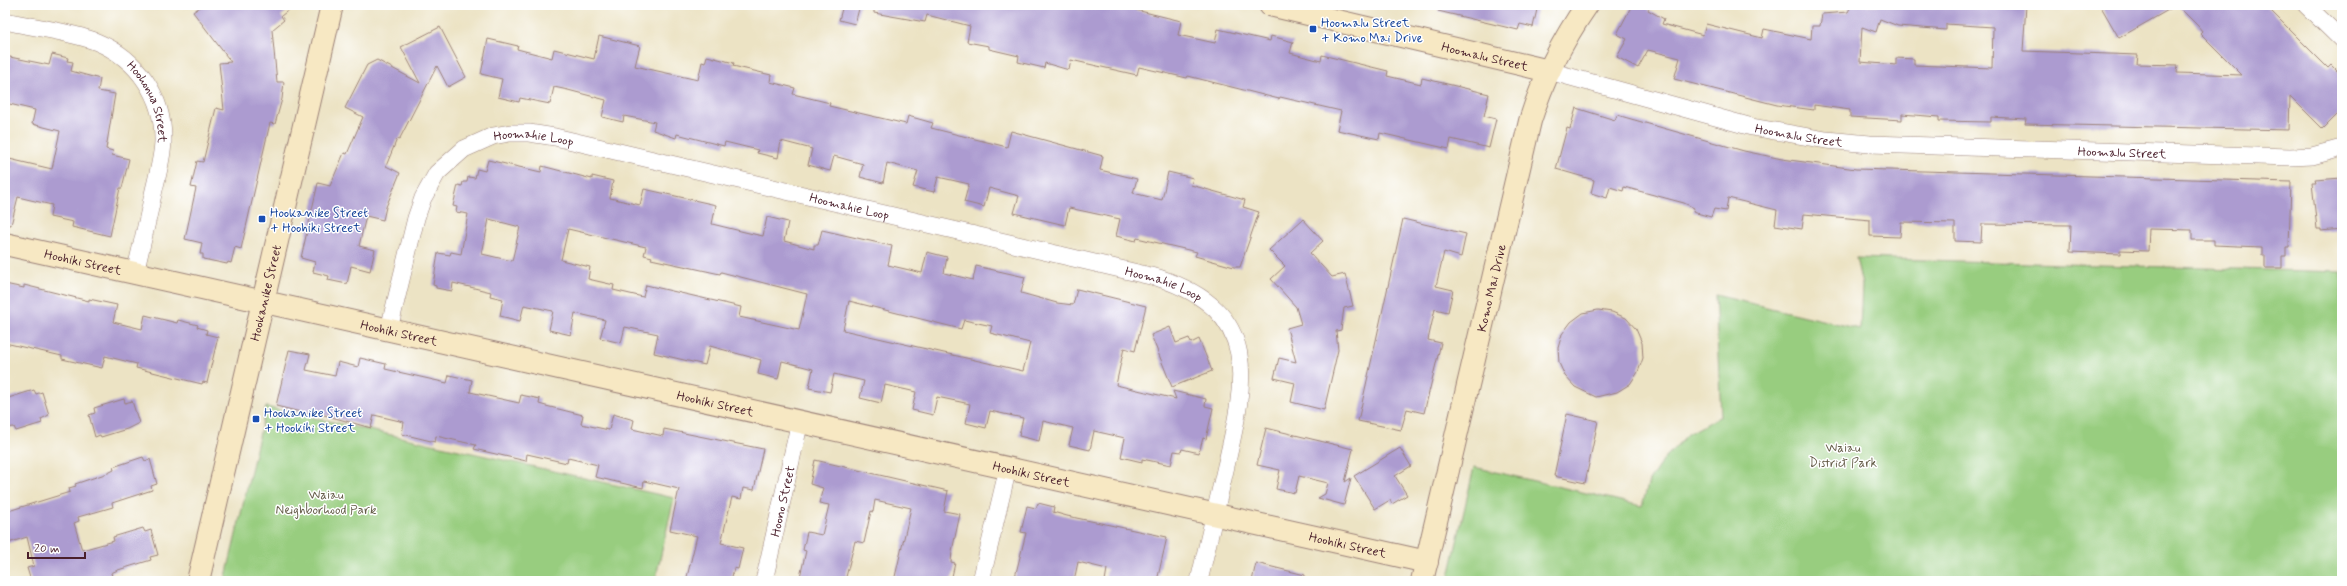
<svg xmlns="http://www.w3.org/2000/svg" width="2347" height="586" viewBox="0 0 2347 586" font-family="Mynerve,sans-serif">
<style>
.green{fill:#98cd7f;stroke:#717655}
.building{fill:#ac9bd0;fill-rule:evenodd}
.lines{fill:none;stroke-linecap:round;stroke-linejoin:round}
.street-casing{stroke:#9b8178;stroke-width:18}
.secondary-casing{stroke:#9b8178;stroke-width:24}
.street{stroke:#fff;stroke-width:17}
.secondary{stroke:#f7e8c3;stroke-width:22}
.transit-dot{fill:#1a4fb4;stroke:#fff;stroke-width:1.5}
.labels{text-anchor:middle;stroke-width:3;stroke-linejoin:round;paint-order:stroke}
.transit-label{font-size:13px;fill:#164399;stroke:#fff;text-anchor:start}
.street-label{font-size:13px;fill:#4a1f2b;stroke:#fff}
.park-label{font-size:13px;fill:#655c48;stroke:#fff}
</style>
<rect width="100%" height="100%" fill="#fff"/>
<filter id="ink" filterUnits="userSpaceOnUse"><feTurbulence type="fractalNoise" baseFrequency=".025" numOctaves="2"/><feDisplacementMap in="SourceGraphic" scale="8" xChannelSelector="R" yChannelSelector="G"/><feConvolveMatrix kernelMatrix="1 2 1 2 8 2 1 2 1" color-interpolation-filters="sRGB"/></filter>
<filter id="wash" filterUnits="userSpaceOnUse"><feTurbulence type="fractalNoise" baseFrequency=".012" numOctaves="4" result="noise"/><feDisplacementMap in="SourceGraphic" scale="16" xChannelSelector="R" yChannelSelector="G"/><feGaussianBlur stdDeviation="0.9" result="paint"/><feColorMatrix in="noise" values="0 0 0 0 0 0 0 0 0 0 0 0 0 0 0 0 0 1.4 0 .05"/><feComposite in="paint" operator="in"/></filter>
<g filter="url(#wash)">
<rect width="100%" height="100%" fill="#ece3c4"/>
<!-- green -->
<g class="green">
<path d="M1856,258L2342,272V581H1448L1474,467L1642,506L1649,481L1663,460L1688,434L1721,416L1715,295L1860,329L1862,285Z"/>
<path d="M266,407L674,498L655,581H225Z"/>
</g>
<g id="blocks">
<!-- building -->
<g class="building">
<path d="M203,5H295L281,16L284,20L272,30L277,82H284L282,99L275,124L270,123L241,249L235,247L231,263L228,262L227,264L203,259V254H200L202,243L185,239L196,188L191,187L197,161L203,162L216,108L224,110L219,63L231,62L193,12Z"/>
<path d="M843,5H860L855,24L839,20Z"/>
<path d="M874,5H1124L1136,8V10L1181,21L1178,35L1215,43L1218,29L1270,41L1271,36L1293,42L1290,53L1321,61L1322,55L1388,71L1387,76L1421,84L1422,78L1489,94L1484,116L1496,119L1489,148L1451,139L1449,149L1380,133L1379,139L1337,130L1341,111L1280,97L1279,99L1188,76L1187,78L1139,67L1137,75L1071,60L1069,70L1045,63L1044,68L1018,62L1019,56L989,49V46L967,42L970,26L927,15L925,22L874,13Z"/>
<path d="M1439,5H1538L1533,27L1520,24L1518,30L1438,11Z"/>
<path d="M1632,5H1651L1648,10L1664,19L1662,24L1703,35L1706,24L1762,38L1764,29L1811,39L1812,26H1820L1822,14L1848,12L1850,8L1846,5H2026L2023,51L2138,55L2137,64L2178,65L2177,73L2242,75L2200,33L2202,31L2198,26L2177,5L2119,38L2100,5H2265L2328,68L2331,65L2342,76V110L2323,129L2290,96L2289,130L2025,124L2026,119L1991,117V122L1939,121V117L1902,114V120L1850,117V110L1814,105V110L1777,105L1674,79L1680,58L1648,50L1638,68L1617,57L1627,39L1617,34ZM1880,19L1898,26L1946,30V24L1993,27L1992,68L1914,65V59L1896,58V65L1860,62L1862,27L1876,32Z"/>
<path d="M440,27L466,77L448,87L437,66L399,140L397,139L386,166L400,173L386,207L383,220L366,216L359,246L375,250L370,271L351,266L347,284L328,280L329,276L313,272L315,262L301,258L318,183L330,186L344,153L347,154L363,117L345,108L367,65L377,60L420,83L401,47Z"/>
<path d="M599,36L640,46L635,66L698,80L702,62L705,63L707,56L734,63L733,66L771,75L770,82L795,88L793,94L830,103L829,106L906,124L908,116L933,123L931,128L1007,147L1011,131L1103,156L1100,170L1137,179L1133,193L1162,200L1168,172L1193,178L1191,185L1245,200L1243,207L1259,212L1240,267H1234L1195,256L1197,252L1137,238L1136,241L1116,236L1120,219L1069,208L1065,225L1035,218L1014,213L1019,196L989,188L984,207L964,202L969,184L938,177L934,192L913,187L918,171L887,163L883,183L860,177L863,164L834,156L830,171L808,165L812,149L781,141L778,158L757,153L758,150L725,142L724,146L677,134L676,138L653,130L655,122L624,116L623,122L602,117L606,100L568,90L554,87L550,104L520,98L519,102L498,97L502,79L481,74L488,39L518,46L517,49L552,58L554,49L594,59Z"/>
<path d="M52,54L68,58L67,61L73,62L71,71L100,79L98,91L115,94L106,149L113,151L112,155L129,159L122,188H120L110,236L72,227L73,222L50,217L52,205L18,197L11,225L5,224V158L52,169L60,131L32,124L35,110L5,103V56L49,65Z"/>
<path d="M1576,108L1615,120L1617,115L1744,151L1782,159L1856,169L2291,182L2289,247H2286V256H2282V268H2265V255H2262V247L2214,245V240H2192V230L2149,229L2148,251L2120,250V254L2070,252L2071,225L1982,224L1981,242L1955,241V223L1901,222L1900,237L1870,236V220L1804,214L1802,229L1775,225L1777,210L1728,198L1726,211L1714,209L1711,217L1693,212L1694,208L1684,203L1624,187L1623,191L1610,187L1607,198L1591,193L1594,180L1556,169L1567,128L1570,129Z"/>
<path d="M488,160L541,172L542,166L592,179V176L613,181L610,198L640,205L644,189L716,205L712,224L749,233L763,236L767,217L788,222L784,241L814,249V245H818L822,230L892,246L888,265L922,273L927,252L947,257L944,273L973,280L976,266L1025,277L1021,293L1057,303L1073,305L1077,289L1146,306L1135,351L1124,348L1116,385L1176,399L1173,391L1206,399L1205,406L1213,408L1206,439L1203,438L1199,453L1182,449L1181,452L1174,451L1171,465L1142,459V462L1121,457L1125,438L1094,431L1090,450L1069,445L1073,428L1043,421L1039,441L1019,436L1023,418L990,411L986,428L966,423L970,404L937,397L933,415L912,410L916,392L885,385L881,403L860,398L864,381L834,374L830,392L809,388L813,369L782,361L778,379L758,374L761,360L710,346L705,365L684,360L654,353L658,334L625,327L621,343L600,338L605,320L575,313L571,335L549,330L553,311L524,305L520,321L500,316L503,299L490,296L491,292L453,283L452,291L436,288V286L433,285L438,253L450,255L451,252L461,254L468,214L456,212L457,207L453,206L458,185L462,186L463,182H467L468,177L475,178L477,169L485,171ZM489,219L520,227L512,261L482,254ZM568,229L646,247L644,255L652,257L651,259L720,274L721,272L807,294L799,330L739,317L741,307L646,285L643,297L613,290L614,285L588,279L590,267L561,260ZM849,301L961,329L964,320L992,326L990,333L1030,343L1023,371L843,330Z"/>
<path d="M2342,178L2341,229L2321,231V229H2317L2312,183H2316L2315,180Z"/>
<path d="M1303,219L1323,241L1310,253L1332,277L1345,274L1353,306L1344,308L1341,330L1336,331L1338,350L1324,410L1291,402L1295,383L1274,378L1279,358L1296,362L1287,328L1301,324L1296,307L1271,279L1285,266L1269,250Z"/>
<path d="M1403,219L1466,234L1461,257L1444,252L1436,286L1453,290L1448,312L1435,309L1428,340L1441,343L1424,413L1407,409L1401,430L1358,421Z"/>
<path d="M5,284L24,288V285L89,301V299L117,305L113,322L142,329L145,315L177,323L178,320L198,325L197,327L207,330L206,334L218,337L207,383L203,382L202,384L136,368L137,364L105,356L102,368L62,359V356L5,343Z"/>
<path d="M1598,310L1612,312L1626,318L1636,329L1642,343L1643,358L1638,372L1630,384L1617,392L1596,397L1575,387L1565,376L1559,363L1558,348L1562,334L1571,322L1583,313Z"/>
<path d="M1170,327L1176,343L1189,338L1191,343L1199,339L1212,371L1172,387L1151,335Z"/>
<path d="M289,350L310,354L306,370L335,376L338,362L358,367L360,358L386,364L385,369L447,383L449,375L472,380L470,392L519,403L521,395L540,399L539,404L546,406L583,415L581,424L609,430L613,414L634,420L632,429L663,436L664,429L763,449L754,490L743,488L741,499L732,497L721,543L743,548L738,569L734,568L731,581H686L697,536L670,530L679,489L644,481L643,488L595,477L598,465L568,458L567,463L527,454L526,461L474,449L476,445L436,436L435,442L402,434L404,422L374,415L371,428L317,413V416L276,406Z"/>
<path d="M34,390L36,394L42,392L49,415L41,419L42,423L16,431L14,427L5,428V399Z"/>
<path d="M124,399L125,403L132,401L139,423L127,429L101,437L100,435L95,437L89,415L95,413L94,408Z"/>
<path d="M1567,414L1598,421L1585,483L1554,476Z"/>
<path d="M1266,428L1353,449L1345,482L1351,478L1344,505L1318,498L1325,494L1328,483L1299,476L1295,493L1276,489L1280,470L1257,465Z"/>
<path d="M1400,448L1411,466L1395,476L1407,495L1392,504L1390,500L1375,509L1354,476Z"/>
<path d="M143,457L145,461L150,459L157,484L151,486L152,490L112,503L113,507L78,517L79,521L74,523L82,550L114,541L113,537L143,528L145,532L151,530L158,555L150,557L151,560L118,570L111,573L112,576L99,581H31L27,568L34,566L27,537L5,544V512L70,492L69,488L76,486L75,484L108,473L114,470L113,467Z"/>
<path d="M815,460L948,491L944,511L960,514L952,551L951,562L955,563L951,581H894L911,508L875,500L873,512L871,511L864,543L855,541L845,581H799L806,551L803,550L807,532L822,535L829,505L819,503L823,488L810,484Z"/>
<path d="M1038,503L1054,507L1053,512L1067,516L1167,537L1157,581H1105L1107,569L1078,562L1074,581H1014L1026,533L1021,532L1027,506L1036,508Z"/>
<path d="M1256,563L1305,575L1304,581H1252Z"/>
</g>
</g>
</g>
<g filter="url(#ink)">
<use href="#blocks" fill-opacity="0" stroke="#9b8178" stroke-width="1"/>
<g class="lines">
<defs>
<g id="street">
<path d="M2306,5L2342,40"/>
<path id="s1" d="M5,21C31,27 73,32 97,42C138,59 164,97 163,142C162,161 156,180 152,199C147,223 141,248 135,273"/>
<path id="s2" d="M1549,71L1752,127L1826,140L1870,144L2290,157L2312,156L2342,148"/>
<path id="s3" d="M389,329L416,218L423,198L437,173L464,149L493,136L510,133H529L555,137L1159,278C1262,312 1246,380 1226,466C1217,504 1208,543 1199,581"/>
<path id="s4" d="M764,581L800,421"/>
<path d="M981,581L1008,468"/>
</g>
<g id="secondary">
<path id="s5" d="M1270,5L1549,71"/>
<path id="s6" d="M5,244L1427,562"/>
<path id="s7" d="M198,581L332,5"/>
<path id="s8" d="M1422,581L1530,121C1543,79 1562,41 1587,5"/>
</g>
</defs>
<!-- street casing -->
<use href="#street" class="street-casing"/>
<!-- secondary casing -->
<use href="#secondary" class="secondary-casing"/>
<!-- street -->
<use href="#street" class="street"/>
<!-- secondary -->
<use href="#secondary" class="secondary"/>
</g>
</g>
<!-- markers -->
<g class="transit-dot">
<rect x="1309" y="25" width="8" height="8" rx="2"/>
<rect x="258" y="215" width="8" height="8" rx="2"/>
<rect x="252" y="415" width="8" height="8" rx="2"/>
</g>
<g class="labels">
<!-- transit labels -->
<g class="transit-label">
<text x="1321" y="27">Hoomalu Street<tspan x="1321" dy="15">+ Komo Mai Drive</tspan></text>
<text x="270" y="217">Hookanike Street<tspan x="270" dy="15">+ Hoohiki Street</tspan></text>
<text x="264" y="417">Hookanike Street<tspan x="264" dy="15">+ Hookihi Street</tspan></text>
</g>
<!-- street labels -->
<g class="street-label">
<text dy="5" stroke="none"><textPath href="#s5" startOffset="221">Hoomalu Street</textPath></text>
<text dy="5" stroke="none"><textPath href="#s1" startOffset="178">Hoohonua Street</textPath></text>
<text dy="5" stroke="none"><textPath href="#s2" startOffset="258">Hoomalu Street</textPath></text>
<text dy="5" stroke="none"><textPath href="#s3" startOffset="273">Hoomahie Loop</textPath></text>
<text dy="5" stroke="none"><textPath href="#s2" startOffset="582">Hoomalu Street</textPath></text>
<text dy="5" stroke="none"><textPath href="#s3" startOffset="597">Hoomahie Loop</textPath></text>
<text dy="5" stroke="none"><textPath href="#s6" startOffset="80">Hoohiki Street</textPath></text>
<text dy="5" stroke="none"><textPath href="#s3" startOffset="921">Hoomahie Loop</textPath></text>
<text dy="5" stroke="none"><textPath href="#s8" startOffset="301">Komo Mai Drive</textPath></text>
<text dy="5" stroke="none"><textPath href="#s7" startOffset="296">Hookanike Street</textPath></text>
<text dy="5" stroke="none"><textPath href="#s6" startOffset="404">Hoohiki Street</textPath></text>
<text dy="5" stroke="none"><textPath href="#s6" startOffset="728">Hoohiki Street</textPath></text>
<text dy="5" stroke="none"><textPath href="#s6" startOffset="1052">Hoohiki Street</textPath></text>
<text dy="5" stroke="none"><textPath href="#s4" startOffset="82">Hoono Street</textPath></text>
<text dy="5" stroke="none"><textPath href="#s6" startOffset="1376">Hoohiki Street</textPath></text>
</g>
<!-- park labels -->
<g class="park-label">
<text x="1843" y="452">Waiau<tspan x="1843" dy="15">District Park</tspan></text>
<text x="326" y="499">Waiau<tspan x="326" dy="15">Neighborhood Park</tspan></text>
</g>
</g>
<!-- margin -->
<rect width="2347" height="586" fill="none" stroke="#fff" stroke-width="20"/>
<!-- scale -->
<path d="M28 552v6h57v-6" fill="none" stroke="#4a1f2b" stroke-width="2"/>
<text x="34" y="552" font-size="12" fill="#4a1f2b" stroke="#ffffff" stroke-width="3" paint-order="stroke">20 m</text>
</svg>
